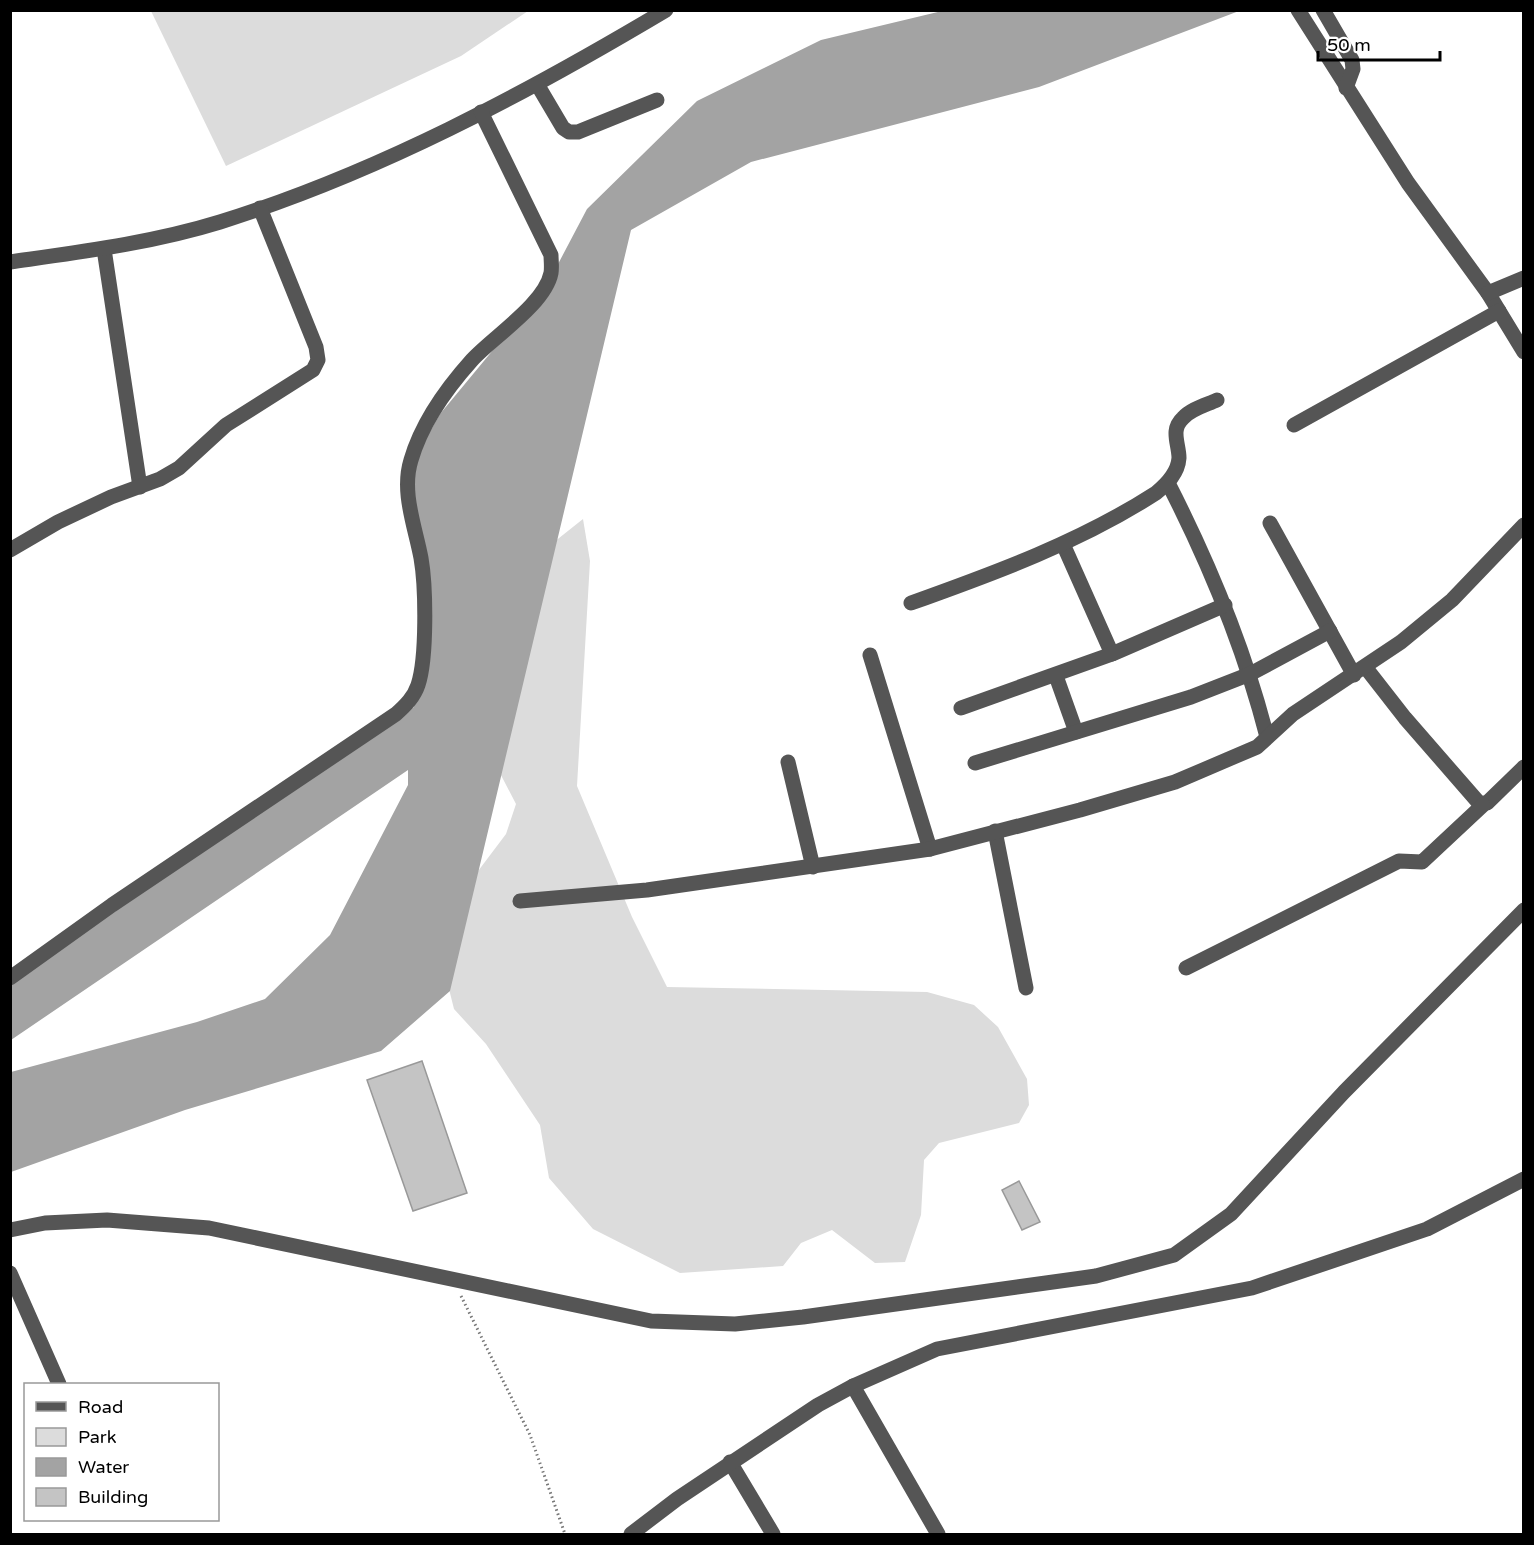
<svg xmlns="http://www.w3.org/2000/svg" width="1534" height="1545" viewBox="0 0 1534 1545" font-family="'Varela Round',sans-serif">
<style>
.green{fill:#dcdcdc}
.water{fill:#a3a3a3}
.building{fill:#c4c4c4;stroke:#999;stroke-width:1.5}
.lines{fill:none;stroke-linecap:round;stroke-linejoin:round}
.path{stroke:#777;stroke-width:3;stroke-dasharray:1.5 3;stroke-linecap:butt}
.minor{stroke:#555;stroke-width:15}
</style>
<rect width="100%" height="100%" fill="#fff"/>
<!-- green -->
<g class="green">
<path d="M151,11H528L461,56L226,166Z"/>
<path d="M583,519L590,561L577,786L632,917L667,987L927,992L974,1005L998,1027L1027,1079L1029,1105L1019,1123L939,1143L924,1160L921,1215L905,1262L875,1263L832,1230L801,1243L783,1266L680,1273L593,1229L549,1178L540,1125L486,1044L454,1009L442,961L463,891L506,834L516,804L489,752L544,550Z"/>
</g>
<!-- water -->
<path class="water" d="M942,11H1239L1039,87L751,162L631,230L450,991L381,1051L185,1110L11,1172V1072L197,1022L265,999L330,935L408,785V770L11,1040V977L414,707L422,580L405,475L440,414L547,285L587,209L697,101L821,40Z"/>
<!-- building -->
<g class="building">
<path d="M422,1061L467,1193L413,1211L367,1080Z"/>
<path d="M1019,1181L1040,1222L1022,1230L1002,1190Z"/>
</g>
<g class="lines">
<!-- path -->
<path class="path" d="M461,1296L530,1435L565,1534"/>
<!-- minor -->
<g class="minor">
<path d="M1298,10L1408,183L1488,293L1524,352"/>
<path d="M1323,10L1352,60L1353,69L1346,88"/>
<path d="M537,84L563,128L569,132H578L657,100"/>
<path d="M104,249L140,487"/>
<path d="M10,262C80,252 152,243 220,222C377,173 525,94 666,10"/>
<path d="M1488,293L1524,278"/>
<path d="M1294,425L1499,311"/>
<path d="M1168,483C1210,565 1244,647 1267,737"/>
<path d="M1270,523L1354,675"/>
<path d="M1063,544L1112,654"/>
<path d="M10,550L58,522L111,497L160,479L179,468L226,425L313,370L318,360L316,347L260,208"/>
<path d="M911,603C995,573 1080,542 1156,493C1167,484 1178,473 1179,458C1179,444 1170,430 1183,418C1191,409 1206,405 1217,400"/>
<path d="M870,655L930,849"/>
<path d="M1366,668L1405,718L1479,803H1487L1524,767"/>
<path d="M1056,676L1076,732"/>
<path d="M961,708L1112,654L1225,605"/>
<path d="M788,762L813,867"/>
<path d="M975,763L1191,697L1250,674L1330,631"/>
<path d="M995,831L1026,988"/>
<path d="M520,901L647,890L930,849L1080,810L1175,782L1257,747L1293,714L1401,642L1452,600L1524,525"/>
<path d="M1186,968L1399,861L1422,862L1483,805"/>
<path d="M10,978L112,905L396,714C406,705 414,697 418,685C427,658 426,587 421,558C415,526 401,492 411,460C422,422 446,389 472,360C493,337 545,304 551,273C552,267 551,260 551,255L481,112"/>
<path d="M10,1230L45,1223L107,1220L209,1228L651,1321L735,1324L803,1317L1096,1276L1174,1255L1231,1214L1344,1092L1524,910"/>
<path d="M10,1273L59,1384"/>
<path d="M853,1386L938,1534"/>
<path d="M730,1462L773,1534"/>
<path d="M631,1534L677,1499L818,1405L853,1386L937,1349L1252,1288L1427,1229L1524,1179"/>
</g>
</g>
<!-- border -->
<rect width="1534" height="1545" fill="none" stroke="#000000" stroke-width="24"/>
<!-- legend -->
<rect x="24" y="1383" width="195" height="138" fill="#ffffff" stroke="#999999" stroke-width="1.5"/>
<rect x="36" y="1402" width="30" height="9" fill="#555555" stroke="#999999" stroke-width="1.5"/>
<text x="78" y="1413" font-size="18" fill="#000000">Road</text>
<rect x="36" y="1428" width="30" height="18" fill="#dcdcdc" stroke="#999999" stroke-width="1.5"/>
<text x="78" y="1443" font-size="18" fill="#000000">Park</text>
<rect x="36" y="1458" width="30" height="18" fill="#a3a3a3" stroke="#999999" stroke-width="1.5"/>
<text x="78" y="1473" font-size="18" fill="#000000">Water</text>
<rect x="36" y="1488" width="30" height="18" fill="#c4c4c4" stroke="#999999" stroke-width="1.5"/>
<text x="78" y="1503" font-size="18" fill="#000000">Building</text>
<!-- scale -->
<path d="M1318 51v9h122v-9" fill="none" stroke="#000000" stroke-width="3"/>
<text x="1327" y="51" font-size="18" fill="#000000" stroke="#ffffff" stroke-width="4.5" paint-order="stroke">50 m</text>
</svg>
